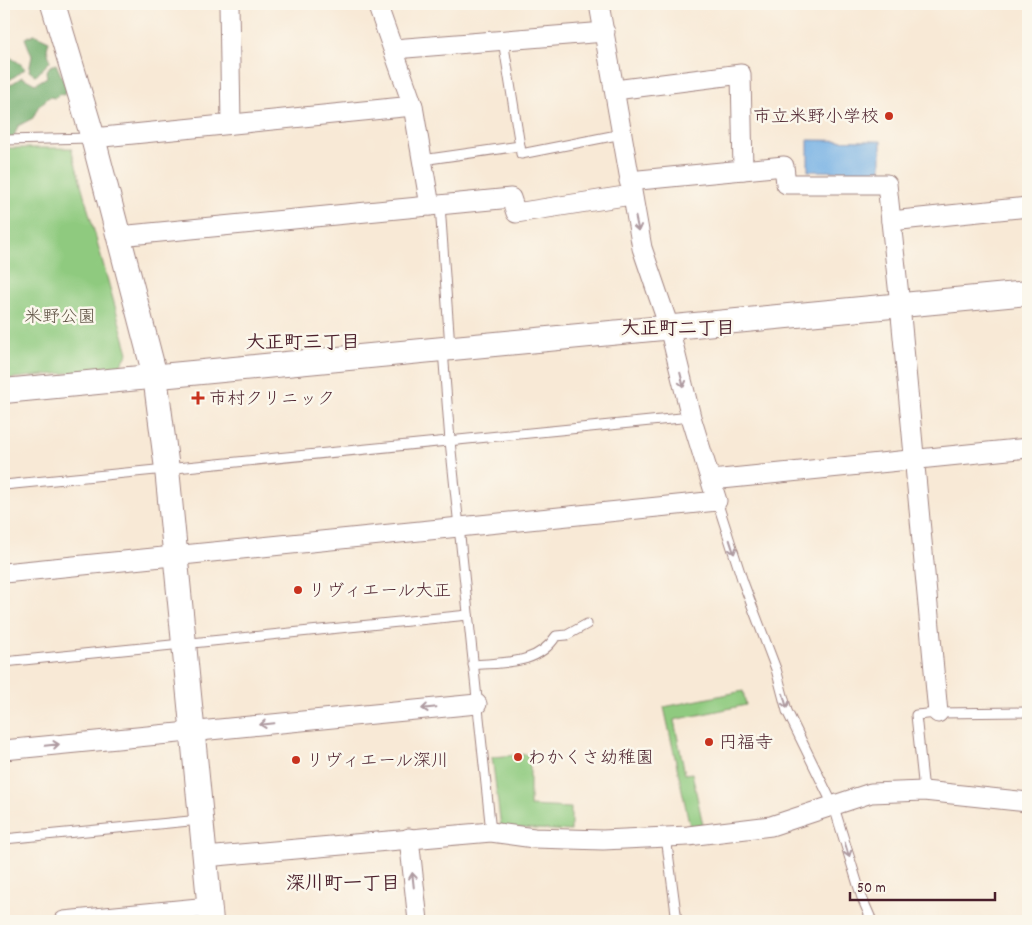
<svg xmlns="http://www.w3.org/2000/svg" width="1032" height="925" viewBox="0 0 1032 925" font-family="Dekko,'Klee One',sans-serif">
<style>
.green{fill:#8fca7f;stroke:#6c7455}
.forest{fill:#73ae6e;stroke:#5e664c}
.water{fill:#72afe4;stroke:#5e6788}
.lines{fill:none;stroke-linecap:round;stroke-linejoin:round}
.service-casing{stroke:#a18480;stroke-width:11}
.minor-casing{stroke:#a18480;stroke-width:21}
.tertiary-casing{stroke:#a18480;stroke-width:26}
.service{stroke:#fff;stroke-width:9}
.minor{stroke:#fff;stroke-width:19}
.tertiary{stroke:#fff;stroke-width:24}
.oneway{stroke:#ae9aa0}
.poi-dot{fill:#c8321e;stroke:#fbf7ec;stroke-width:2}
.labels{text-anchor:middle;stroke-width:5;stroke-linejoin:round;paint-order:stroke}
.poi-label{font-size:18px;fill:#4a1f2b;stroke:#fbf7ec;text-anchor:start}
.park-label{font-size:18px;fill:#5f5244;stroke:#fbf7ec}
.neighbourhood-label{font-size:19px;font-weight:bold;fill:#4a1f2b;stroke:#fbf7ec}
</style>
<rect width="100%" height="100%" fill="#fbf7ec"/>
<filter id="ink" filterUnits="userSpaceOnUse"><feTurbulence type="fractalNoise" baseFrequency=".02" numOctaves="2"/><feDisplacementMap in="SourceGraphic" scale="10" xChannelSelector="R" yChannelSelector="G"/><feConvolveMatrix kernelMatrix="1 2 1 2 8 2 1 2 1" color-interpolation-filters="sRGB"/></filter>
<filter id="wash" filterUnits="userSpaceOnUse"><feTurbulence type="fractalNoise" baseFrequency=".0096" numOctaves="4" result="noise"/><feDisplacementMap in="SourceGraphic" scale="20" xChannelSelector="R" yChannelSelector="G"/><feGaussianBlur stdDeviation="1.12" result="paint"/><feColorMatrix in="noise" values="0 0 0 0 0 0 0 0 0 0 0 0 0 0 0 0 0 1.4 0 .05"/><feComposite in="paint" operator="in"/></filter>
<g filter="url(#wash)">
<rect width="100%" height="100%" fill="#f8e9d6"/>
<!-- green -->
<g class="green">
<path d="M4,148H71L128,353L119,368L4,379Z"/>
<path d="M743,691L746,705L674,720L685,774L692,773L703,825L690,827L664,707Z"/>
<path d="M530,754V806L571,808V831L501,827L492,757Z"/>
</g>
<!-- forest -->
<g class="forest">
<path d="M34,34L49,41L47,49L50,61L36,76L29,71L32,56L25,38Z"/>
<path d="M4,51C10,60 19,60 25,69L4,84Z"/>
<path d="M56,64L67,89L64,95L59,94L55,98L49,97L38,107L33,118L18,126L13,139H4V89L22,77L35,84L47,77L46,72L50,66Z"/>
</g>
<!-- water -->
<path class="water" d="M808,140L881,141V172L808,171Z"/>
</g>
<g filter="url(#ink)">
<g class="lines">
<defs>
<g id="service">
<path d="M503,40L520,146"/>
<path d="M4,140L91,138"/>
<path d="M422,160L520,146L521,154L622,134"/>
<path d="M440,205L450,347"/>
<path d="M443,350L450,441L491,832"/>
<path d="M4,485L691,417"/>
<path d="M717,501L743,582L776,669L787,711L834,807L862,898L872,921"/>
<path d="M4,662L468,615"/>
<path d="M473,665C504,662 538,665 556,636L567,635L587,624"/>
<path d="M924,791L916,715L938,713L1028,712"/>
<path d="M666,837L677,921"/>
<path d="M4,839L200,820"/>
</g>
<g id="minor">
<path d="M229,4L231,124"/>
<path d="M377,4L413,106L430,206"/>
<path d="M394,49L605,32"/>
<path d="M615,90L741,74L743,170"/>
<path d="M93,138L413,106"/>
<path d="M629,181L784,166L786,184H887L900,305L938,713"/>
<path d="M891,221L1028,207"/>
<path d="M119,236L511,198L516,213L631,195"/>
<path d="M712,480L1028,448"/>
<path d="M4,573L717,501L691,417L669,327L642,248L599,4"/>
<path d="M4,750L477,704"/>
<path d="M409,838L418,921"/>
<path d="M205,857L491,832L534,838L603,840L688,836L771,826L871,793L924,791L1028,802"/>
<path d="M64,921L209,907"/>
</g>
<g id="tertiary">
<path d="M53,4L93,138L155,376L167,469L211,921"/>
<path d="M4,391L1028,293"/>
</g>
</defs>
<!-- service casing -->
<use href="#service" class="service-casing"/>
<!-- minor casing -->
<use href="#minor" class="minor-casing"/>
<!-- tertiary casing -->
<use href="#tertiary" class="tertiary-casing"/>
<!-- service -->
<use href="#service" class="service"/>
<!-- minor -->
<use href="#minor" class="minor"/>
<!-- tertiary -->
<use href="#tertiary" class="tertiary"/>
</g>
<!-- one-way arrows -->
<defs><path id="oneway-shaft" d="M-6 0H5M1.5-3L5.5 0L1.5 3" fill="none" stroke-width="1.6" stroke-linecap="round" stroke-linejoin="round" transform="scale(1.25)"/></defs>
<g class="oneway">
<use href="#oneway-shaft" transform="translate(637 224) rotate(78)"/>
<use href="#oneway-shaft" transform="translate(682 380) rotate(76)"/>
<use href="#oneway-shaft" transform="translate(732 547) rotate(72)"/>
<use href="#oneway-shaft" transform="translate(785 701) rotate(75)"/>
<use href="#oneway-shaft" transform="translate(429 708) rotate(174)"/>
<use href="#oneway-shaft" transform="translate(267 724) rotate(174)"/>
<use href="#oneway-shaft" transform="translate(52 745) rotate(-6)"/>
<use href="#oneway-shaft" transform="translate(847 850) rotate(73)"/>
<use href="#oneway-shaft" transform="translate(413 880) rotate(-96)"/>
</g>
</g>
<!-- markers -->
<g class="poi-dot">
<circle cx="889" cy="116" r="5"/>
<path d="M195.5 390.5h5v5h5v5h-5v5h-5v-5h-5v-5h5z"/>
<circle cx="298" cy="590" r="5"/>
<circle cx="709" cy="742" r="5"/>
<circle cx="518" cy="757" r="5"/>
<circle cx="296" cy="760" r="5"/>
</g>
<g class="labels">
<!-- poi labels -->
<g class="poi-label">
<text x="879" y="122" text-anchor="end">市立米野小学校</text>
<text x="209" y="404">市村クリニック</text>
<text x="308" y="596">リヴィエール大正</text>
<text x="719" y="748">円福寺</text>
<text x="528" y="763">わかくさ幼稚園</text>
<text x="306" y="766">リヴィエール深川</text>
</g>
<!-- park labels -->
<g class="park-label">
<text x="60" y="322">米野公園</text>
</g>
<!-- neighbourhood labels -->
<g class="neighbourhood-label">
<text x="678" y="334">大正町二丁目</text>
<text x="303" y="348">大正町三丁目</text>
<text x="343" y="889">深川町一丁目</text>
</g>
</g>
<!-- margin -->
<rect width="1032" height="925" fill="none" stroke="#fbf7ec" stroke-width="20"/>
<!-- scale -->
<path d="M850 892v8h145v-8" fill="none" stroke="#4a1f2b" stroke-width="2.5"/>
<text x="857" y="892" font-size="15" fill="#4a1f2b" stroke="#fbf7ec" stroke-width="4" paint-order="stroke">50 m</text>
</svg>
